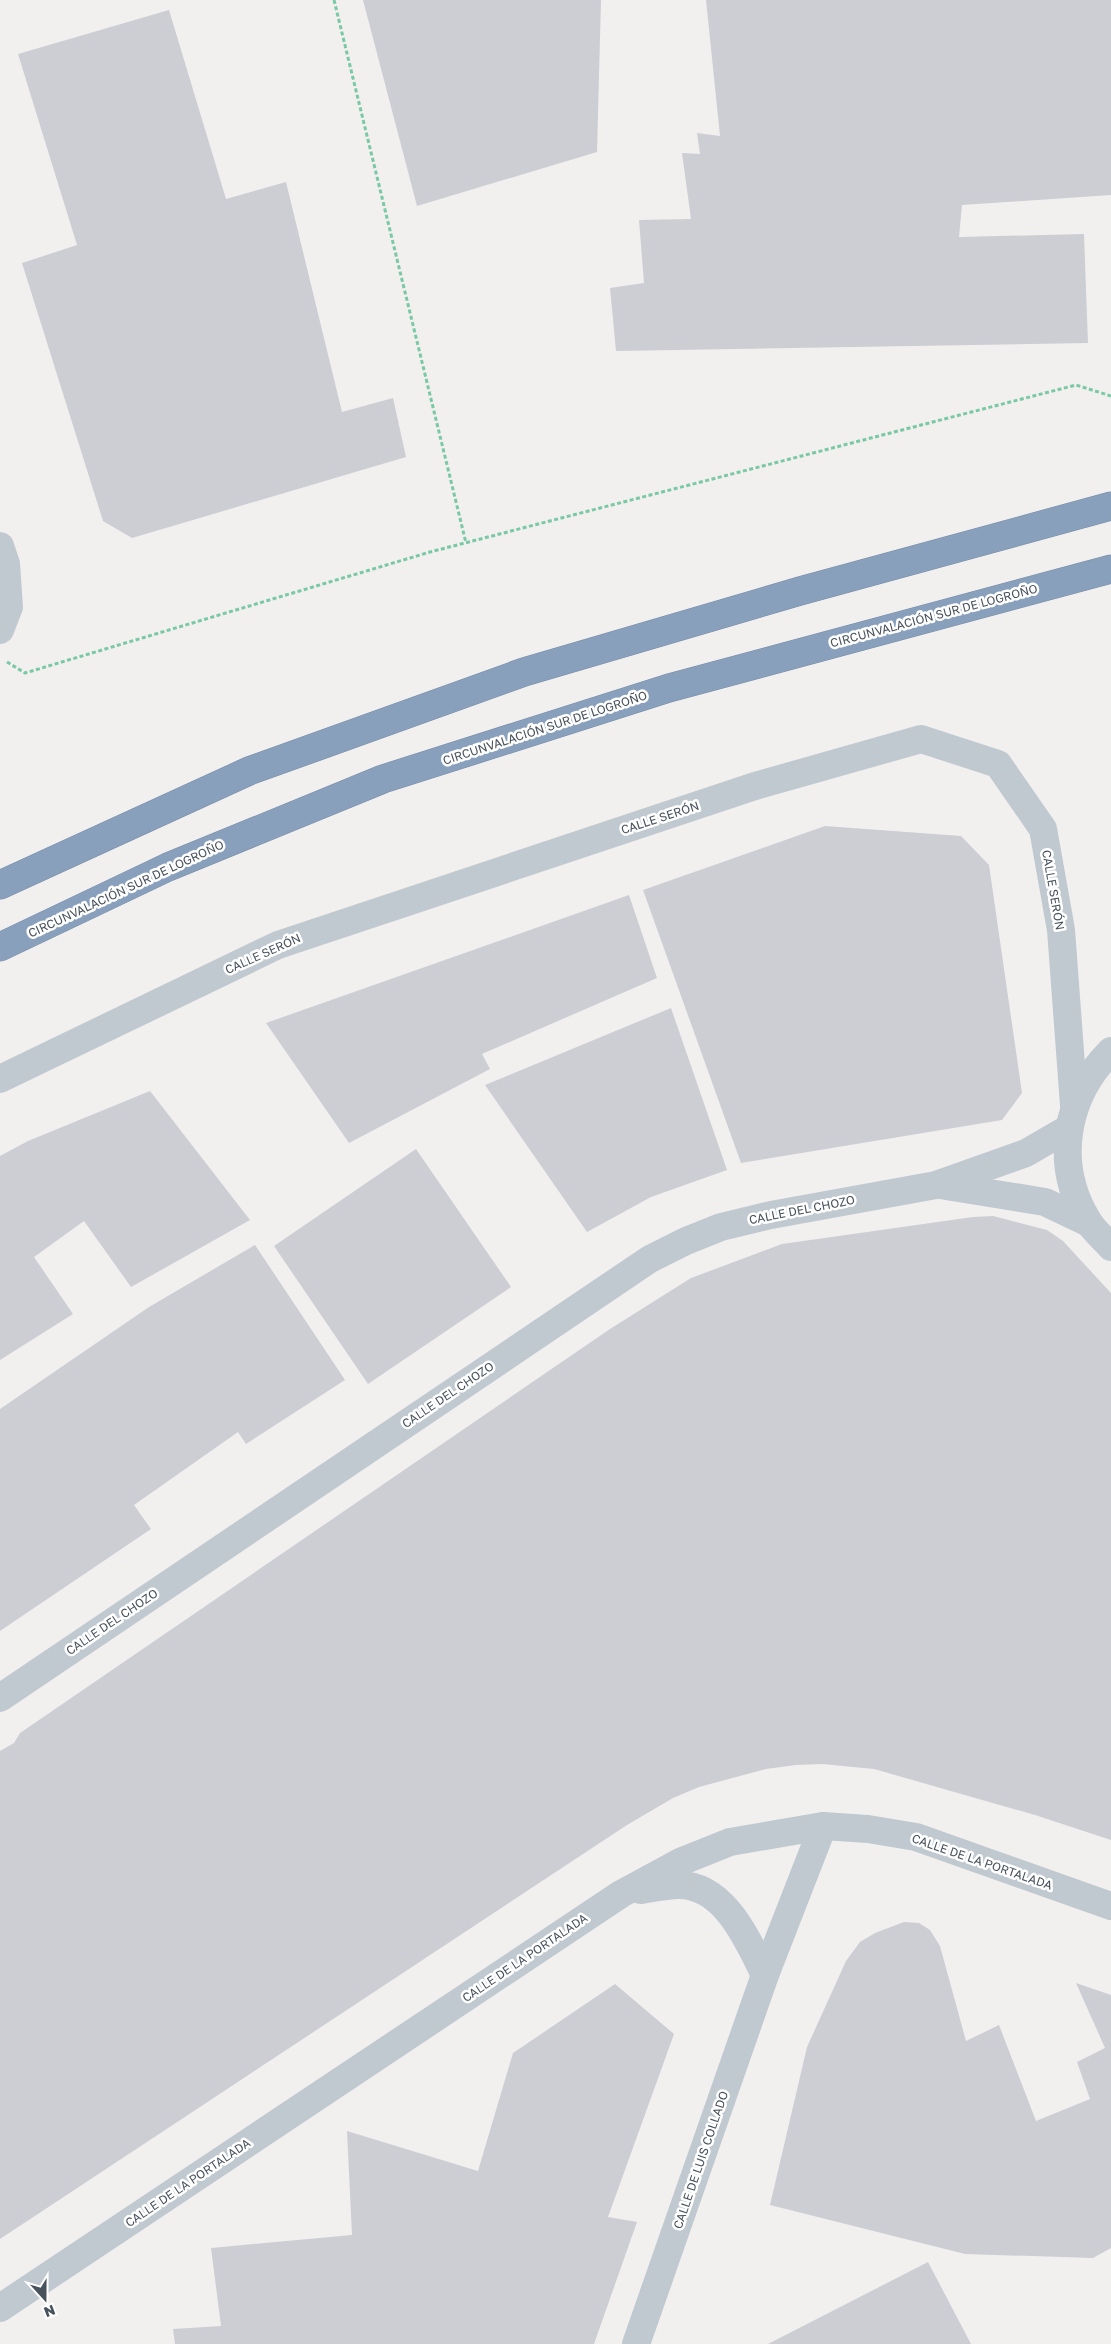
<svg xmlns="http://www.w3.org/2000/svg" width="1111" height="2344" viewBox="0 0 1111 2344" font-family="'Golos Text',sans-serif">
<style>
.building{fill:#ccced4}
.lines{fill:none;stroke-linecap:round;stroke-linejoin:round}
.highway-casing{stroke:#748ba7;stroke-width:29}
.path{stroke:#79c9a4;stroke-width:3;stroke-dasharray:4 2.5;stroke-linecap:butt}
.minor{stroke:#c0c9d0;stroke-width:28}
.highway{stroke:#89a0bc;stroke-width:28}
.labels{text-anchor:middle;stroke-width:5;stroke-linejoin:round;paint-order:stroke}
.street-label{font-size:12px;fill:#48525c;stroke:#fff}
</style>
<rect width="100%" height="100%" fill="#f2efef"/>
<!-- building -->
<g class="building">
<path d="M363,0H601L597,152L417,206Z"/>
<path d="M706,0H1111V195L962,205L959,237L1084,234L1088,343L616,351L610,288L644,283L639,220L691,219L682,153L700,154L697,133L720,136Z"/>
<path d="M169,10L226,199L286,182L342,412L393,398L406,457L132,538L103,521L22,263L77,245L18,54Z"/>
<path d="M825,826L961,836L989,865L1022,1093L1002,1120L741,1163L643,890Z"/>
<path d="M629,895L657,978L482,1054L490,1069L349,1143L266,1023Z"/>
<path d="M671,1008L727,1170L651,1197L587,1232L485,1085Z"/>
<path d="M150,1091L250,1220L131,1287L84,1221L34,1257L73,1314L0,1360V1156L28,1141Z"/>
<path d="M416,1149L511,1287L368,1384L274,1246Z"/>
<path d="M993,1216L1047,1230L1063,1241L1111,1293V1840L1035,1815L874,1769L822,1764L796,1765L766,1769L699,1787L673,1798L627,1825L0,2239V1751L14,1743L20,1733L610,1329L691,1278L782,1244L973,1217Z"/>
<path d="M255,1245L345,1380L246,1444L238,1432L134,1505L151,1529L0,1631V1409L149,1307Z"/>
<path d="M904,1922L919,1923L930,1930L940,1946L966,2041L999,2025L1036,2121L1090,2099L1077,2062L1105,2048L1076,1983L1111,1995V2248L1093,2258L965,2254L770,2205L807,2047L846,1961L860,1942L875,1933Z"/>
<path d="M615,1984L674,2034L608,2217L637,2222L594,2344H175L173,2329L221,2326L211,2248L352,2235L347,2131L478,2171L513,2053Z"/>
<path d="M928,2262L971,2344H768Z"/>
</g>
<g class="lines">
<defs>
<g id="highway">
<path d="M0,885L249,771L524,672L800,591L1111,506"/>
<path d="M0,947L168,867L383,779L669,688L1111,569"/>
</g>
</defs>
<!-- highway casing -->
<use href="#highway" class="highway-casing"/>
<!-- path -->
<g class="path">
<path d="M334,0L466,543"/>
<path d="M7,662L25,673L430,552L1076,385L1111,396"/>
</g>
<!-- minor -->
<g class="minor">
<path d="M0,546L6,564L9,607L0,630"/>
<path d="M1111,1051C1065,1097 1053,1164 1088,1221C1094,1231 1104,1239 1111,1247"/>
<path d="M0,1079L278,945L755,786L921,739L998,764L1043,829L1061,930L1074,1105"/>
<path d="M940,1185L1045,1202L1089,1223"/>
<path d="M0,1698L650,1259L686,1241L721,1227L771,1215L936,1185L1026,1153L1069,1128"/>
<path d="M641,1890C653,1888 667,1885 679,1885C725,1885 748,1941 765,1975"/>
<path d="M0,2308L621,1894L680,1862L730,1842L823,1826L868,1829L916,1837L1111,1906"/>
<path d="M636,2344L765,1975L823,1826"/>
</g>
<!-- highway -->
<use href="#highway" class="highway"/>
</g>
<g class="labels">
<!-- street labels -->
<g class="street-label">
<text transform="translate(934 616) rotate(-15)" y="4">CIRCUNVALACIÓN SUR DE LOGROÑO</text>
<text transform="translate(545 728) rotate(-18)" y="4">CIRCUNVALACIÓN SUR DE LOGROÑO</text>
<text transform="translate(660 818) rotate(-18)" y="4">CALLE SERÓN</text>
<text transform="translate(126 889) rotate(-25)" y="4">CIRCUNVALACIÓN SUR DE LOGROÑO</text>
<text transform="translate(1053 890) rotate(80)" y="4">CALLE SERÓN</text>
<text transform="translate(263 954) rotate(-24)" y="4">CALLE SERÓN</text>
<text transform="translate(802 1210) rotate(-11)" y="4">CALLE DEL CHOZO</text>
<text transform="translate(448 1395) rotate(-34)" y="4">CALLE DEL CHOZO</text>
<text transform="translate(112 1622) rotate(-34)" y="4">CALLE DEL CHOZO</text>
<text transform="translate(982 1862) rotate(19)" y="4">CALLE DE LA PORTALADA</text>
<text transform="translate(525 1958) rotate(-34)" y="4">CALLE DE LA PORTALADA</text>
<text transform="translate(701 2160) rotate(-71)" y="4">CALLE DE LUIS COLLADO</text>
<text transform="translate(188 2183) rotate(-34)" y="4">CALLE DE LA PORTALADA</text>
</g>
</g>
<!-- north arrow -->
<g transform="translate(45 2299) rotate(159)" stroke="#ffffff" stroke-width="4" paint-order="stroke">
<path d="M0-4L9 19L0 12L-9 19Z" fill="#48525c"/>
<text y="-8" font-size="14" font-weight="bold" text-anchor="middle" fill="#48525c">N</text>
</g>
</svg>
